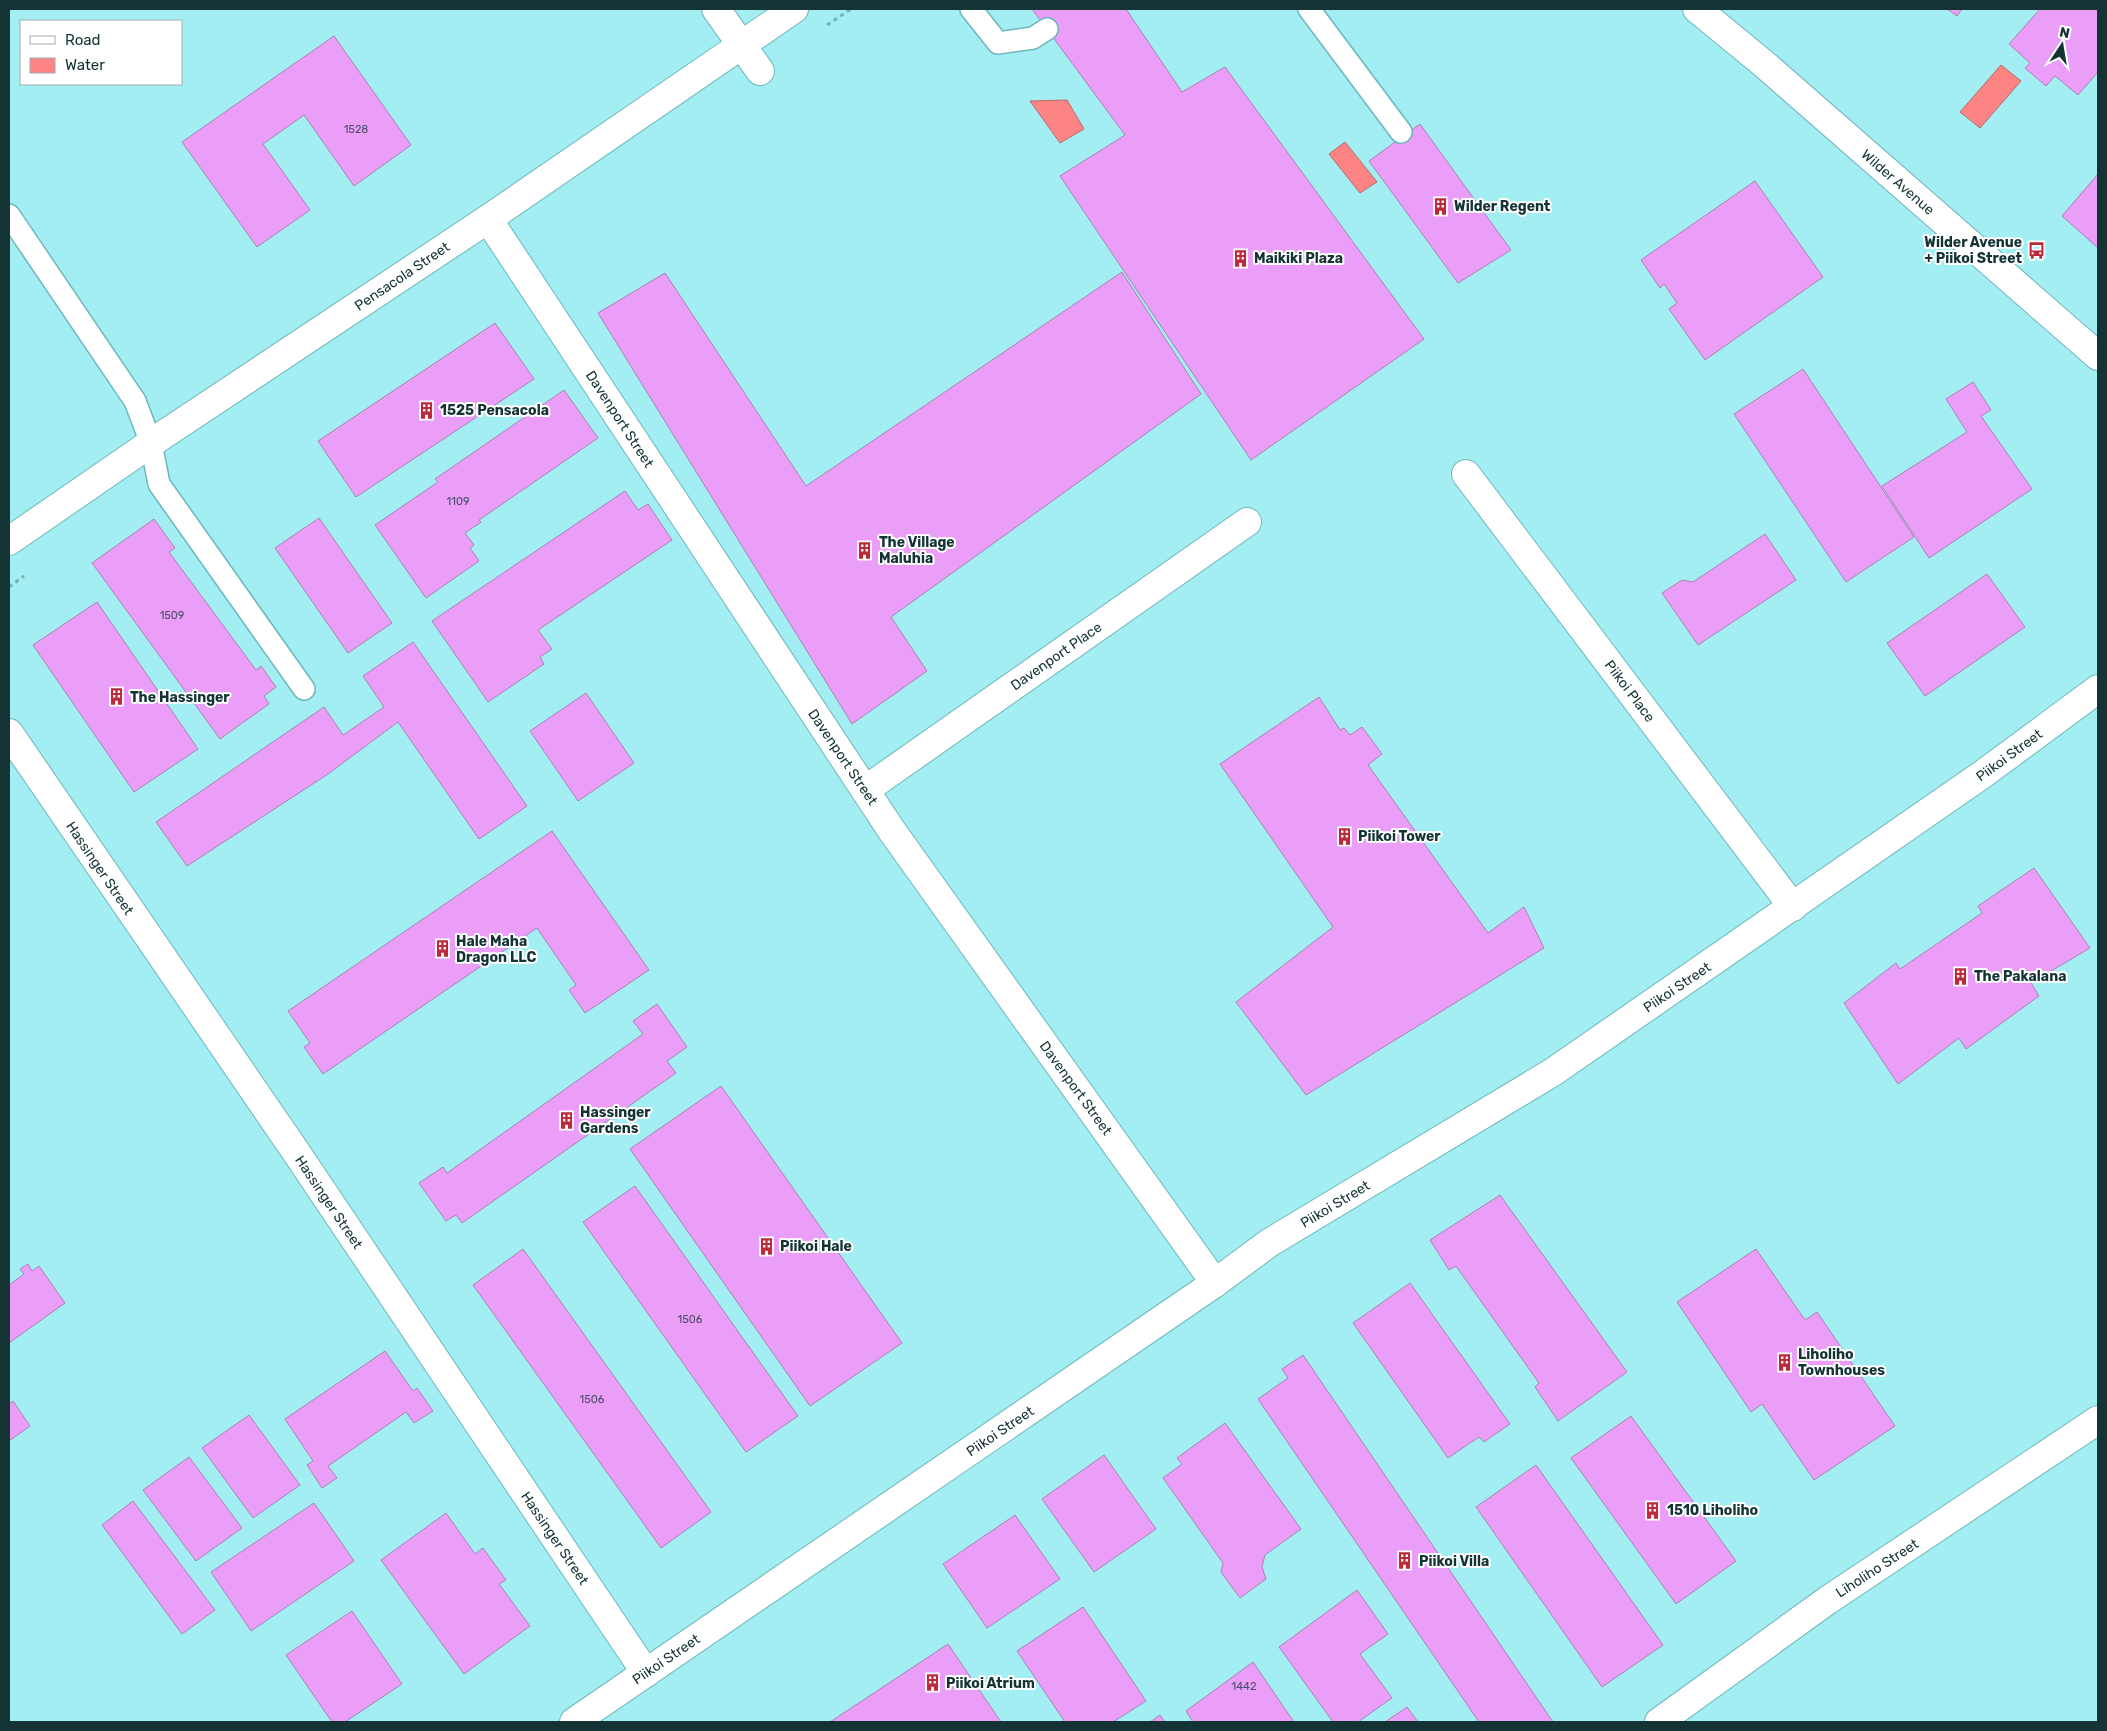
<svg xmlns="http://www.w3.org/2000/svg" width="2107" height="1731" viewBox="0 0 2107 1731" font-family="Rubik,sans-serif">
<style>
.water{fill:#fc8484;stroke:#b66c6c}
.building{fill:#ea9ef8;stroke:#a984b0}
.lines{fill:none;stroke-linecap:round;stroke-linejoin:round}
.lane-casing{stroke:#6db7bc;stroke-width:24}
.street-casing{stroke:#6db7bc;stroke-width:30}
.secondary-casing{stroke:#6db7bc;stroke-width:30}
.path{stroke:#75b2b6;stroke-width:3;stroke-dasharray:4 4;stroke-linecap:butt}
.lane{stroke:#fff;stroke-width:21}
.street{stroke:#fff;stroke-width:28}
.secondary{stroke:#fff;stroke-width:28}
.labels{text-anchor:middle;stroke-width:4;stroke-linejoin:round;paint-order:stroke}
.number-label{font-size:11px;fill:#4a4e66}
.street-label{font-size:14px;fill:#143335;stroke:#fff}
.poi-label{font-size:14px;font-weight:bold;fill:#143335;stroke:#fff;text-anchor:start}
</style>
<rect width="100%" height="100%" fill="#a3eef3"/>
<!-- water -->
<g class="water">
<path d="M2001,65L2021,81L1980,128L1960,112Z"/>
<path d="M1067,100L1084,129L1060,143L1030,101Z"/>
<path d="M1345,142L1377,182L1360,193L1329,154Z"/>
</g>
<!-- building -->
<g class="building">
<path d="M1032,9H1126L1182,92L1225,67L1424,339L1251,460L1060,176L1125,135Z"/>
<path d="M1947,9H1962L1957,16Z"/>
<path d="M2040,9H2098V72L2078,95L2055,76L2046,86L2025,68L2030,63L2009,44Z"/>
<path d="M334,36L411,145L354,186L304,115L263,144L310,210L257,247L182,142Z"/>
<path d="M1420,124L1511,250L1458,283L1369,161Z"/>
<path d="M2098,174V248L2062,216Z"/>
<path d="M1755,181L1823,277L1705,360L1669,309L1677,303L1664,284L1660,288L1641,260Z"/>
<path d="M1122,272L1201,394L891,617L927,671L852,724L598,313L665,273L806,486Z"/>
<path d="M495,323L534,379L356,497L318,441Z"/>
<path d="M1803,369L1914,537L1846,582L1734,414Z"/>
<path d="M1973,382L1991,410L1981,416L2032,489L1929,558L1882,486L1967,432L1946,399Z"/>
<path d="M564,390L598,438L479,520L481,522L465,533L474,545L470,548L479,561L426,598L375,525L438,482L435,479Z"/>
<path d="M625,491L638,510L648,504L672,540L538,630L552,649L540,657L544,664L488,702L432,621Z"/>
<path d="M319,518L392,623L348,653L275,548Z"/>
<path d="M154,519L175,548L169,552L256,670L261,666L276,687L264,696L269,704L220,739L92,563Z"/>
<path d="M1765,534L1796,580L1698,645L1662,593L1682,580L1693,582Z"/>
<path d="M1987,574L2025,627L1925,696L1887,643Z"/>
<path d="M97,602L198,749L134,792L33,645Z"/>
<path d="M413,642L527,806L479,839L398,722L328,774L187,866L156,822L324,707L343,735L384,707L363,676Z"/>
<path d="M586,693L634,763L578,801L530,731Z"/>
<path d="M1319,697L1340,730L1344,728L1350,735L1362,727L1382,754L1368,765L1488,933L1524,907L1544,948L1306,1095L1236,1002L1333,927L1220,764Z"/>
<path d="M552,831L649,970L585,1013L569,990L576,985L537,928L323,1074L304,1047L310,1043L288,1011Z"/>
<path d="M2034,868L2090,948L2031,983L2039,996L1966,1049L1959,1038L1898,1084L1844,1003L1896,963L1900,969L1982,913L1978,906Z"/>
<path d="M657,1004L687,1047L667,1061L676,1073L462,1223L456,1215L446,1221L419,1183L443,1167L447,1173L643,1034L633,1021Z"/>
<path d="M721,1086L902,1343L810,1406L630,1149Z"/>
<path d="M635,1186L798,1416L746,1452L583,1222Z"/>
<path d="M1500,1195L1627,1372L1558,1421L1535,1387L1539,1383L1456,1266L1449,1270L1430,1240Z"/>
<path d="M523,1249L711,1512L661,1548L473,1285Z"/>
<path d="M1756,1249L1805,1320L1817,1312L1895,1426L1814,1480L1762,1404L1751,1412L1677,1302Z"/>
<path d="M28,1264L32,1271L39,1266L65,1303L9,1343V1285L24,1274L20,1269Z"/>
<path d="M1410,1283L1510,1424L1484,1442L1479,1437L1448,1458L1353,1323Z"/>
<path d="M385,1351L413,1391L417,1388L433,1411L414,1423L406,1412L328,1466L337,1478L322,1488L307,1465L313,1461L285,1419Z"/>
<path d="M1303,1355L1553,1722H1479L1258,1399L1288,1378L1282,1369Z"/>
<path d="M13,1401L30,1426L9,1441V1404Z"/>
<path d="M249,1415L300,1485L253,1518L202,1448Z"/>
<path d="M1631,1416L1736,1561L1676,1604L1571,1458Z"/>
<path d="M1225,1423L1301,1529L1265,1555L1262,1567L1266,1579L1240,1598L1221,1572L1223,1563L1163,1478L1182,1464L1177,1458Z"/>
<path d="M1104,1455L1156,1529L1094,1572L1042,1499Z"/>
<path d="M189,1457L242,1528L196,1561L143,1490Z"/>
<path d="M1536,1465L1663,1645L1602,1687L1476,1507Z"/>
<path d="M133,1501L215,1610L182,1634L102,1525Z"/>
<path d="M314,1503L354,1561L251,1631L211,1572Z"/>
<path d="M446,1513L475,1554L483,1548L506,1580L499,1584L530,1626L464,1674L381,1560Z"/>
<path d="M1015,1515L1060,1579L987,1628L943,1564Z"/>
<path d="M1357,1590L1388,1634L1360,1654L1392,1698L1358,1722H1333L1279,1647Z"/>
<path d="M1083,1607L1146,1701L1113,1722H1065L1017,1651Z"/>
<path d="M352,1611L402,1684L345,1722H332L286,1655Z"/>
<path d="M948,1644L1001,1722H830Z"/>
<path d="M1253,1662L1294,1722H1193L1186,1711Z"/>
<path d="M1407,1707L1418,1722H1385Z"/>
<path d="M1160,1715L1165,1722H1150Z"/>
</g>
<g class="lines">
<defs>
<g id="lane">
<path d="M971,9L998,43L1033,38L1047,29"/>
<path d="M1309,9L1401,132"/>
<path d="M9,215L135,401L151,443L159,484L304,689"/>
</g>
<g id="street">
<path d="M716,9L760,71"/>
<path d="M488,219L892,831L1215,1283"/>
<path d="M1466,474L1793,907"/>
<path d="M9,733L296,1152L646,1673"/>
<path d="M865,790L1247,522"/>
<path d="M1659,1722L1828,1600L2098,1420"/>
</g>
<g id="secondary">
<path d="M1697,9L1764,64L2098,356"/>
<path d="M9,541L151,443L488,219L794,9"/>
<path d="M574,1722L1215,1283L1269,1243L1553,1072L1983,774L2098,689"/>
</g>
</defs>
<!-- lane casing -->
<use href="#lane" class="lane-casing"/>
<!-- street casing -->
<use href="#street" class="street-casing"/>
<!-- secondary casing -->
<use href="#secondary" class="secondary-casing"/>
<!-- path -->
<g class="path">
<path d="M827,25L851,9"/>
<path d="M9,587L24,576"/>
</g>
<!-- lane -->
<use href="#lane" class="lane"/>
<!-- street -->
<use href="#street" class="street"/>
<!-- secondary -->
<use href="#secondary" class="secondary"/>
</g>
<!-- icons -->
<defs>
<symbol id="building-bare" viewBox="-9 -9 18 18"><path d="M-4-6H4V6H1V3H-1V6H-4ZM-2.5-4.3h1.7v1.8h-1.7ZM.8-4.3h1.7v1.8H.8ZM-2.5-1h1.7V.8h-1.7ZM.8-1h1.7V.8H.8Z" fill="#bb2a3a" stroke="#fff" stroke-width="2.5" paint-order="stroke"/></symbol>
<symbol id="bus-bare" viewBox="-9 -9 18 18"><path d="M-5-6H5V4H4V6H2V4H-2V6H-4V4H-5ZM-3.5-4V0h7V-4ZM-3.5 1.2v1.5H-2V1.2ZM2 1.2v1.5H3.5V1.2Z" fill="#bb2a3a" stroke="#fff" stroke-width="2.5" paint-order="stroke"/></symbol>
</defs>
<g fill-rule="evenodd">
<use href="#building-bare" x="1428" y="194" width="25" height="25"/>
<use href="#bus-bare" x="2024" y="238" width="25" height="25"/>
<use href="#building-bare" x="1228" y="246" width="25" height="25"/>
<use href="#building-bare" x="414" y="398" width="25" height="25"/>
<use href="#building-bare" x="852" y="538" width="25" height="25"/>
<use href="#building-bare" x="104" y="684" width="25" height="25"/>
<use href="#building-bare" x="1332" y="824" width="25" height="25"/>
<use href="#building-bare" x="430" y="936" width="25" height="25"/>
<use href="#building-bare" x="1948" y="964" width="25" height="25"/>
<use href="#building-bare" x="554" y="1108" width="25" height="25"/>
<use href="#building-bare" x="754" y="1234" width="25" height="25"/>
<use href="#building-bare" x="1772" y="1350" width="25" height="25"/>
<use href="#building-bare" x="1640" y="1498" width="25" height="25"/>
<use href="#building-bare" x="1392" y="1548" width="25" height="25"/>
<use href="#building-bare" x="920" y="1670" width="25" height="25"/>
</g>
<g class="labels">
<!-- number labels -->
<g class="number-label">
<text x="356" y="133">1528</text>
<text x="458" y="505">1109</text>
<text x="172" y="619">1509</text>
<text x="690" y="1323">1506</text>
<text x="592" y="1403">1506</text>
<text x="1244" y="1690">1442</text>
</g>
<!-- street labels -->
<g class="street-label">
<text transform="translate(1898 182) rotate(41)" y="5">Wilder Avenue</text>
<text transform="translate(402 276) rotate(-34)" y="5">Pensacola Street</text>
<text transform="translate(620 419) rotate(57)" y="5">Davenport Street</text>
<text transform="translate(1056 656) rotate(-35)" y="5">Davenport Place</text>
<text transform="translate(1630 691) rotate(53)" y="5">Piikoi Place</text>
<text transform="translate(2009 755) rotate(-36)" y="5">Piikoi Street</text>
<text transform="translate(843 757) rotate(56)" y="5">Davenport Street</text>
<text transform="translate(100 868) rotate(56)" y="5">Hassinger Street</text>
<text transform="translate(1677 987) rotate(-34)" y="5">Piikoi Street</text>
<text transform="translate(1076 1088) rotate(54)" y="5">Davenport Street</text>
<text transform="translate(329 1202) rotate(56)" y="5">Hassinger Street</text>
<text transform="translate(1335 1204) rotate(-31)" y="5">Piikoi Street</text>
<text transform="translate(1000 1431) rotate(-34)" y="5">Piikoi Street</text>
<text transform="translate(555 1538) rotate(56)" y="5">Hassinger Street</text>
<text transform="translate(1877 1568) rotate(-33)" y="5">Liholiho Street</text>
<text transform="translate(666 1659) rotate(-34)" y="5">Piikoi Street</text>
</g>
<!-- poi labels -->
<g class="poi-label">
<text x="1454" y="211">Wilder Regent</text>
<text x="2022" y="247" text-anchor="end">Wilder Avenue<tspan x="2022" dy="16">+ Piikoi Street</tspan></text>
<text x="1254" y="263">Maikiki Plaza</text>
<text x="440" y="415">1525 Pensacola</text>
<text x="879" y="547">The Village<tspan x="879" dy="16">Maluhia</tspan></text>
<text x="130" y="702">The Hassinger</text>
<text x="1358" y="841">Piikoi Tower</text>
<text x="456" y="946">Hale Maha<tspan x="456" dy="16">Dragon LLC</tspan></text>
<text x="1974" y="981">The Pakalana</text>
<text x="580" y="1117">Hassinger<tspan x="580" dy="16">Gardens</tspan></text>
<text x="780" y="1251">Piikoi Hale</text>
<text x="1798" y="1359">Liholiho<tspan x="1798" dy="16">Townhouses</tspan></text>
<text x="1667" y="1515">1510 Liholiho</text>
<text x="1419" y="1566">Piikoi Villa</text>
<text x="946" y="1688">Piikoi Atrium</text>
</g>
</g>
<!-- border -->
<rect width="2107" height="1731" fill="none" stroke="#143335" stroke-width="20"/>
<!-- legend -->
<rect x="20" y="20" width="162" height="65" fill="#ffffff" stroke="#a1adae"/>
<rect x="30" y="36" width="25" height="8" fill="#ffffff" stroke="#a1adae"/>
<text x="65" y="45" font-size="15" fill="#143335">Road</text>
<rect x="30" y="58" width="25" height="15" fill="#fc8484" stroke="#a1adae"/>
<text x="65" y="70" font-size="15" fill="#143335">Water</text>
<!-- north arrow -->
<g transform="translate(2062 45) rotate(12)" stroke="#ffffff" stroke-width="4" paint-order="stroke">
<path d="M0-4L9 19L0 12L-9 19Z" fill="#143335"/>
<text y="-8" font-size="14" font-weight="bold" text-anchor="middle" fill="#143335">N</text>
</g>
</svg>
